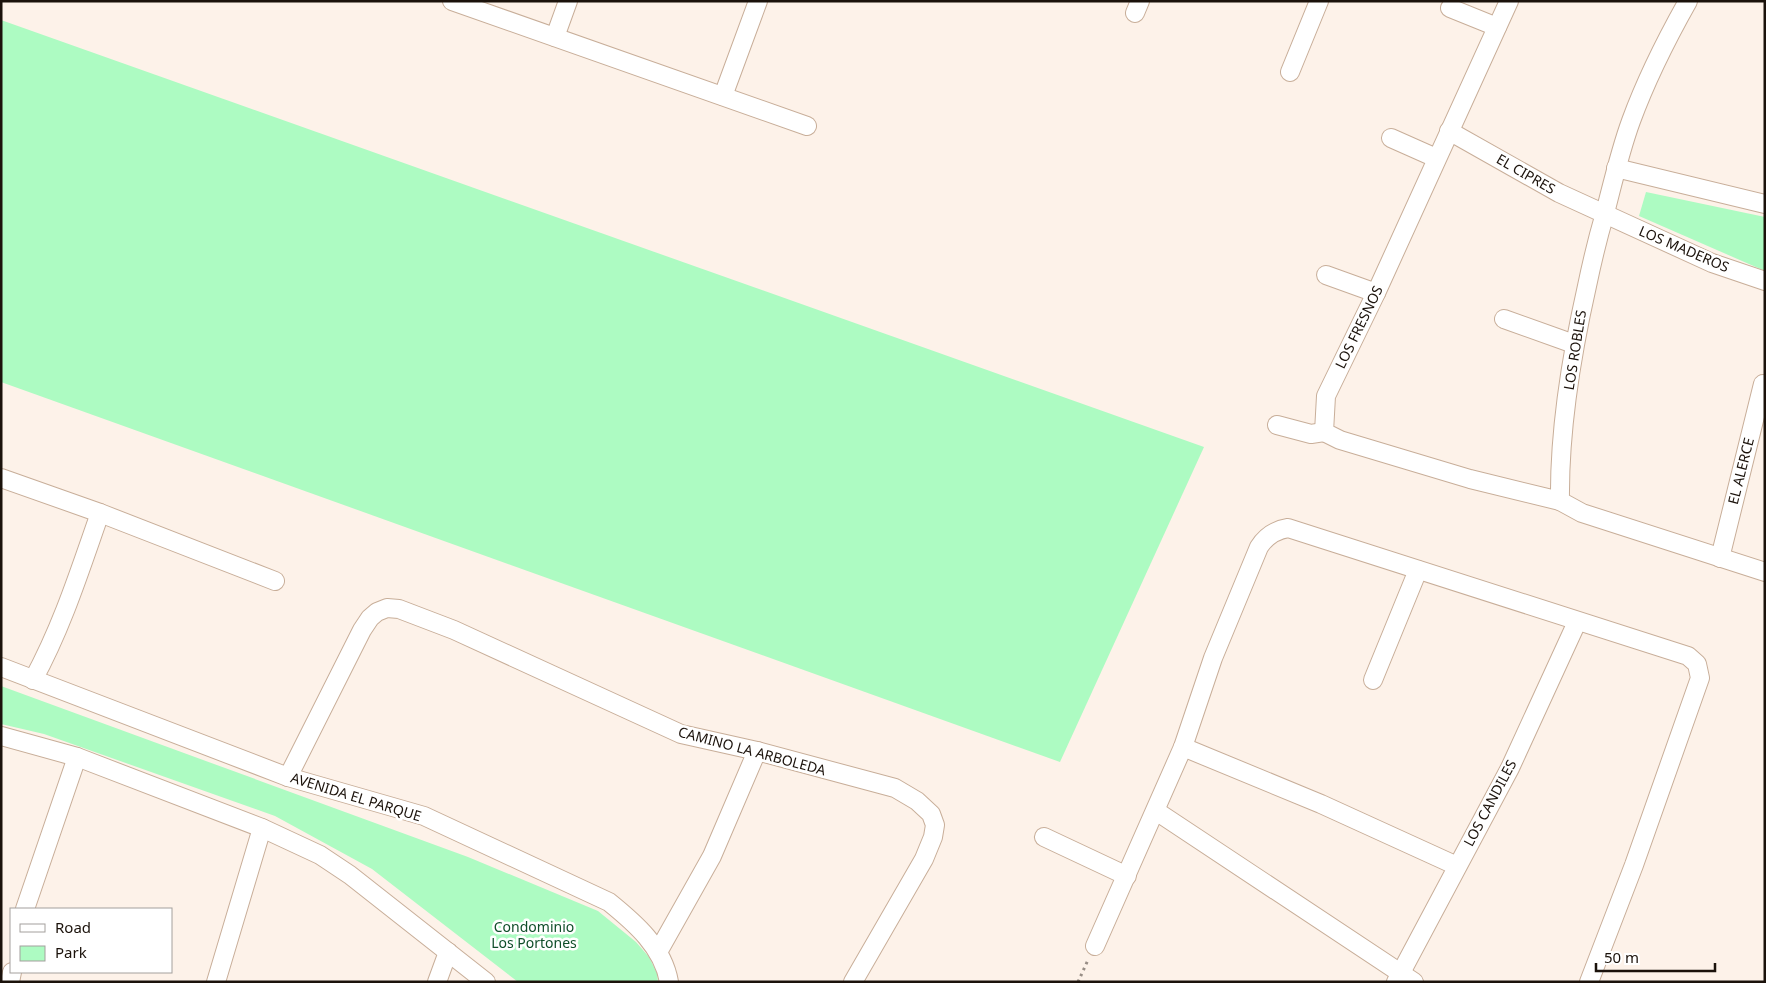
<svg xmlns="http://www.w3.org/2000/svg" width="1766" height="983" viewBox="0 0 1766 983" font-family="'Noto Sans',sans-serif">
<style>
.green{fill:#adfbc2}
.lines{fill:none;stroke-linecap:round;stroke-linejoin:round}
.street-casing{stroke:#c8ae99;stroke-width:20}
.path{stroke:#988e86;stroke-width:3;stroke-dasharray:2.5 4;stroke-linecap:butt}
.street{stroke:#fff;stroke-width:18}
.labels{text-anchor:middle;stroke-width:5;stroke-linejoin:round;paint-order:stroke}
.street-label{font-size:14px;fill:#1b120b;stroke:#fff}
.park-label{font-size:14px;fill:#0f4e29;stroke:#fff}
</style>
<rect width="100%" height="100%" fill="#fdf2e9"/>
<!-- green -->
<g class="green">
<path d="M1,20L1204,447L1060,762L1,382Z"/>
<path d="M1646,192L1765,217V271L1639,216Z"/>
<path d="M1,686L468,857L598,911L636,942L649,957L657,973L658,982H518L372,869L275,816L44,734L1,724Z"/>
</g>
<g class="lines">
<defs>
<g id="street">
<path d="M452,1L807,126"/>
<path d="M1509,1L1376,293L1326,396L1324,432L1340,440L1470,479L1560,501"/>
<path d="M1688,1C1666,40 1646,80 1631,121C1620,151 1613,182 1605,213C1598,237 1592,262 1587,286C1571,357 1559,429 1560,501L1582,513L1765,572"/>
<path d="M1450,8L1497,27"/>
<path d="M1135,13L1140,1"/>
<path d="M555,37L568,1"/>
<path d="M1290,72L1319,1"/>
<path d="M723,96L758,1"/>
<path d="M1449,131L1559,193L1712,263L1765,281"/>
<path d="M1391,138L1436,158"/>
<path d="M1616,168L1765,204"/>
<path d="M1326,275L1376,293"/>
<path d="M1504,319L1574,344"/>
<path d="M1277,425L1311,434L1324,432"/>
<path d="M1,478L100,513L275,581"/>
<path d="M1720,558L1763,384"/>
<path d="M1,667L288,777L424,816L609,902C635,923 663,947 669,982"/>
<path d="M33,680C62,627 80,570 100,513"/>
<path d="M1373,680L1418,570"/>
<path d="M1,736L77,757L262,828L320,855L350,875L486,982"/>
<path d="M1183,747L1321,804L1457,866"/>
<path d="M288,777L362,630L370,618L377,612L387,608L399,609L454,630L681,734L757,751L895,788L917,801L931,814L935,825L933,837L924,859L853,982"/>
<path d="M1156,811L1414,982"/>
<path d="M1044,837L1127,876"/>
<path d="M25,909L77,757"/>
<path d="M1095,946L1183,747L1213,658L1259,547C1266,536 1275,530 1288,528L1688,656L1697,664L1700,678L1634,865L1589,982"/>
<path d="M658,952L712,856L757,751"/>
<path d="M10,982L12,972"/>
<path d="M216,982L262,828"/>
<path d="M437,982L448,952"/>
<path d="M1396,982L1510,768L1577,622"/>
</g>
</defs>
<!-- street casing -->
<use href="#street" class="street-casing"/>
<!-- path -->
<path class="path" d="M1078,982L1088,960"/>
<!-- street -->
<use href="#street" class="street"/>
</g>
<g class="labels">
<!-- street labels -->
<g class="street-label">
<text transform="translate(1526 174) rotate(30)" y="5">EL CIPRES</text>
<text transform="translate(1684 249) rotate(23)" y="5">LOS MADEROS</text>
<text transform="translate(1359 327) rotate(-64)" y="5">LOS FRESNOS</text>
<text transform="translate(1575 350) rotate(-81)" y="5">LOS ROBLES</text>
<text transform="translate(1741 471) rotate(-76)" y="5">EL ALERCE</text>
<text transform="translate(752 751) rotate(15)" y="5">CAMINO LA ARBOLEDA</text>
<text transform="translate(356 797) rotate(17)" y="5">AVENIDA EL PARQUE</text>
<text transform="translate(1490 803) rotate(-62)" y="5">LOS CANDILES</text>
</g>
<!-- park labels -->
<g class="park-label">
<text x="534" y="932">Condominio<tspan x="534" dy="16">Los Portones</tspan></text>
</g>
</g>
<!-- border -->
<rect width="1766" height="983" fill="none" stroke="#1b120b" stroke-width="5"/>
<!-- legend -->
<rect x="10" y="908" width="162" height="65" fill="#ffffff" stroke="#a4a09d"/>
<rect x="20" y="924" width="25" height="8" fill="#ffffff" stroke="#a4a09d"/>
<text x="55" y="933" font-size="15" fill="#1b120b">Road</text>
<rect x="20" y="946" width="25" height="15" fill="#adfbc2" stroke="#a4a09d"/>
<text x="55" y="958" font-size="15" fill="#1b120b">Park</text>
<!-- scale -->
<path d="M1596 963v8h119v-8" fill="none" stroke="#1b120b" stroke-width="2.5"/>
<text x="1604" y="963" font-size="15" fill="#1b120b" stroke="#ffffff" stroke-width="4" paint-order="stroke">50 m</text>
</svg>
